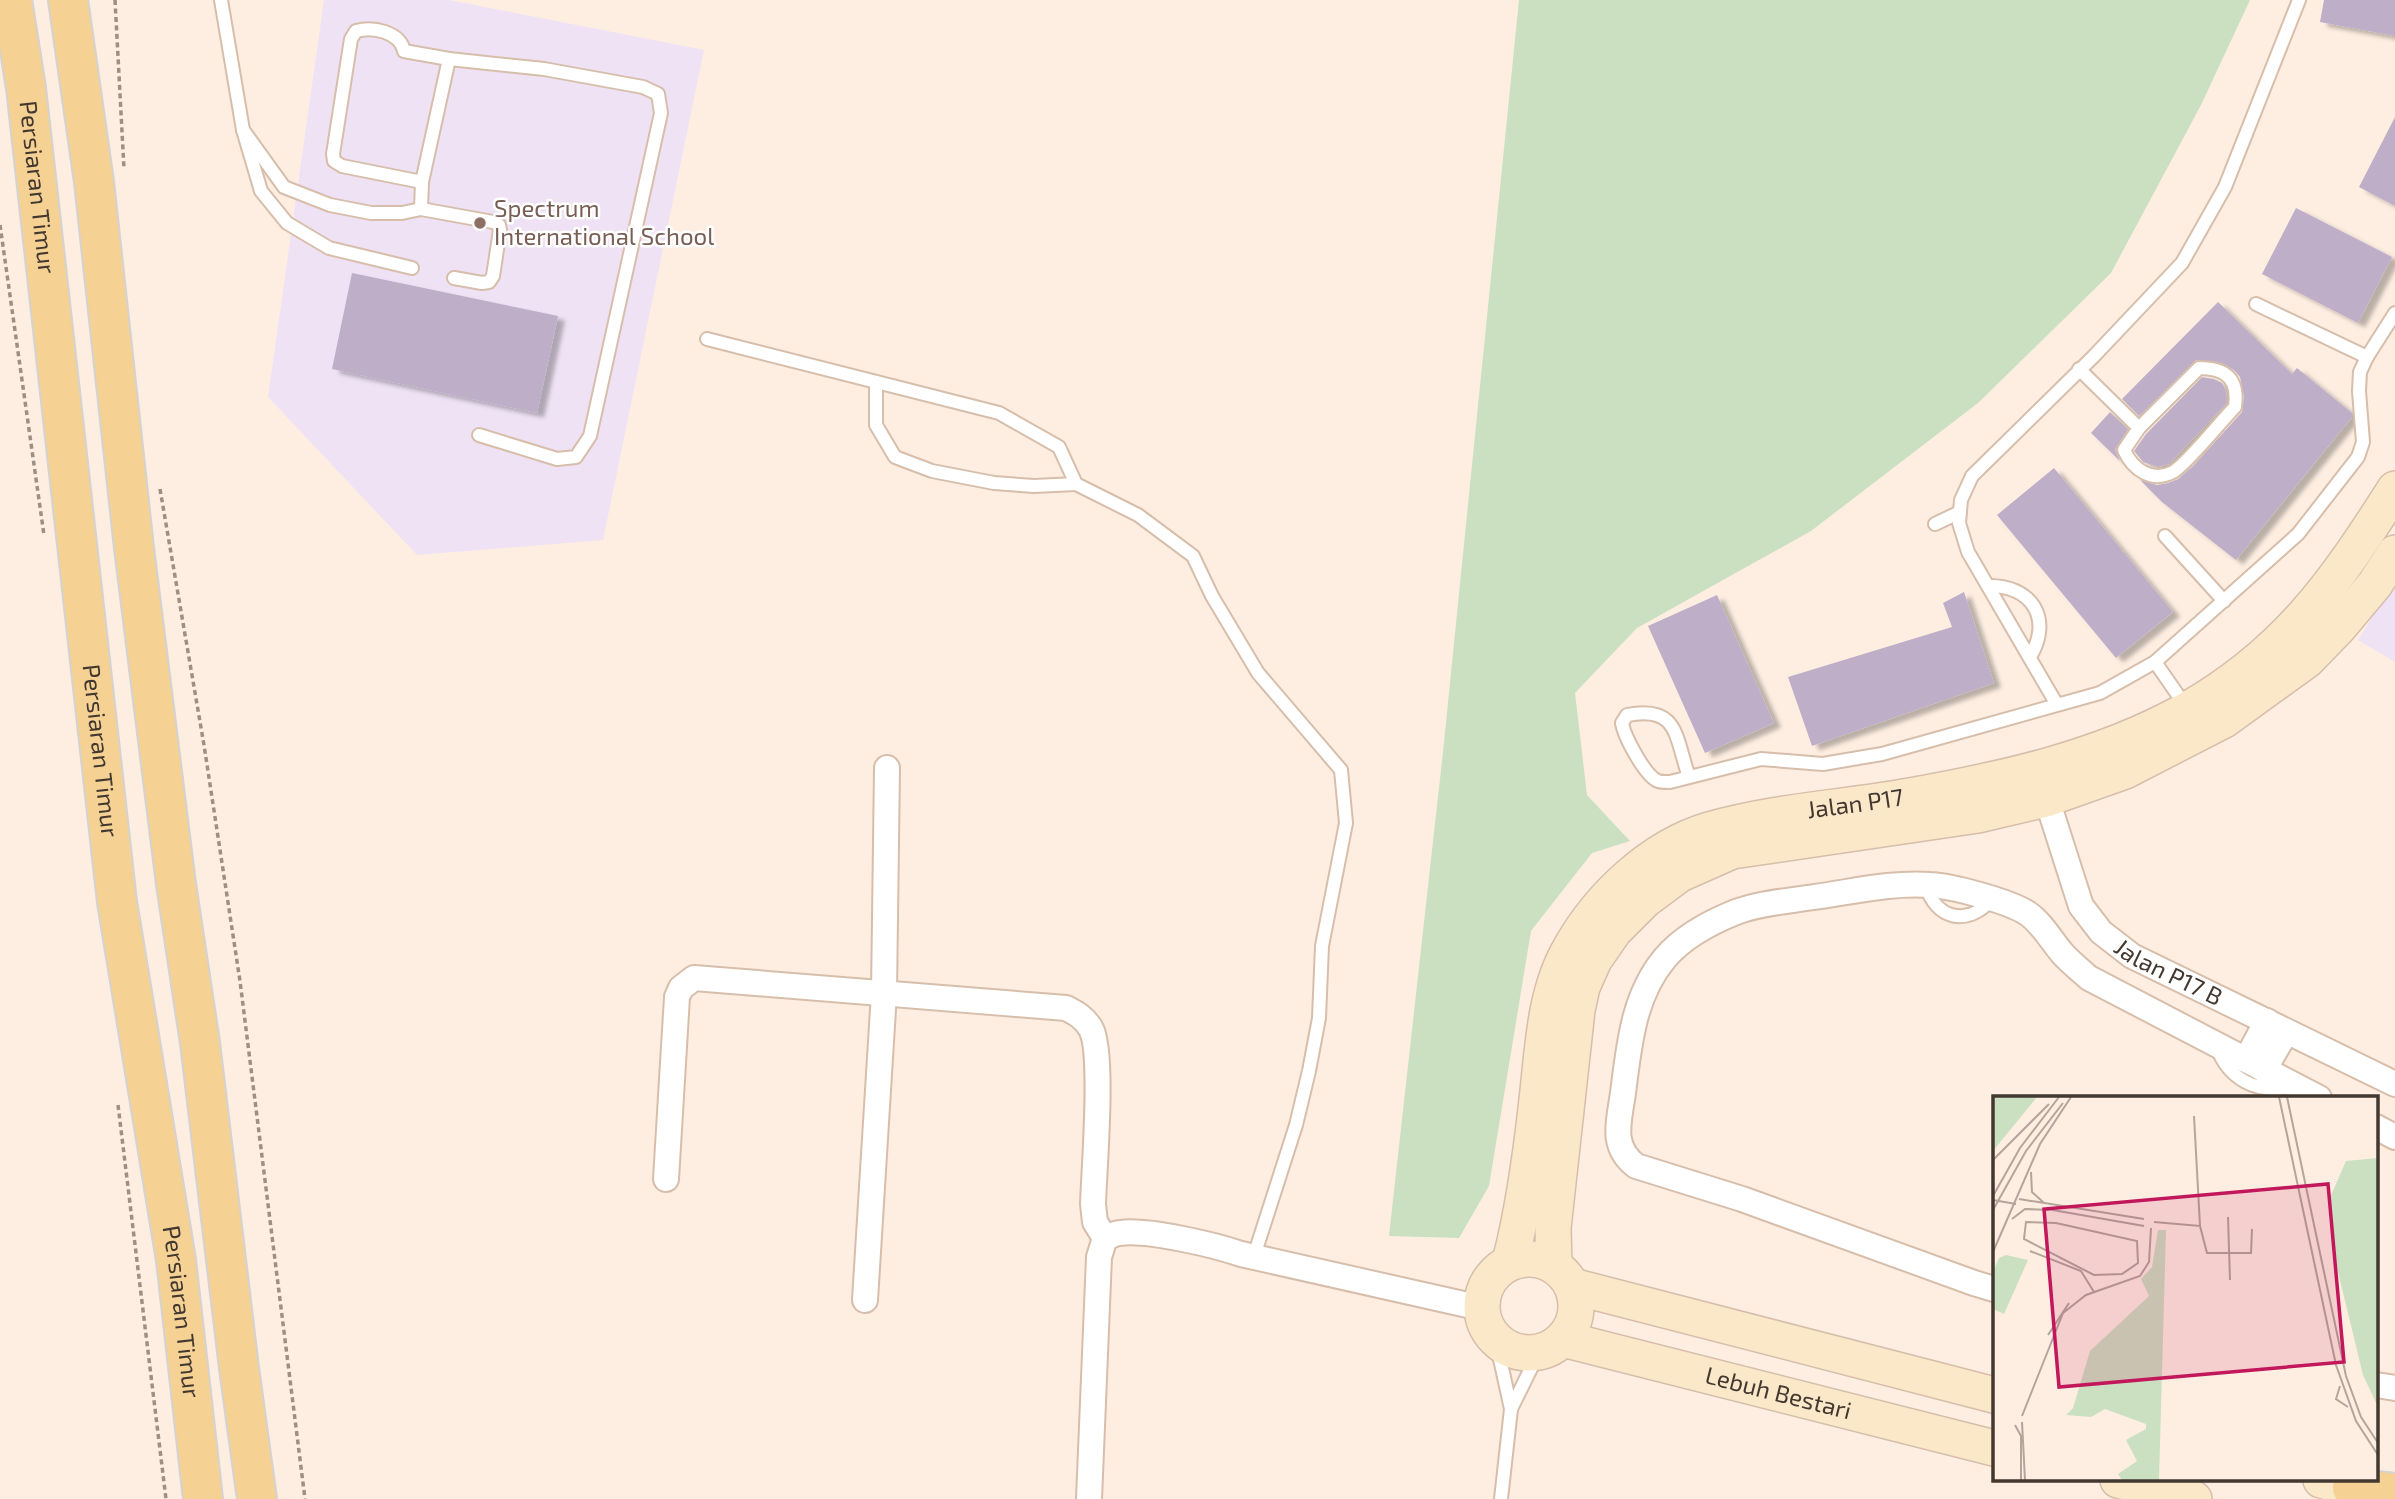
<svg xmlns="http://www.w3.org/2000/svg" width="2395" height="1499" viewBox="0 0 2395 1499" font-family="'Exo 2',sans-serif">
<style>
.education{fill:#efe2f5}
.green{fill:#cae0c0}
.building{fill:#bfaec7;filter:url(#shadow)}
.lines{fill:none;stroke-linecap:round;stroke-linejoin:round}
.lane-casing{stroke:#d7beab;stroke-width:16}
.street-casing{stroke:#d7beab;stroke-width:28}
.secondary-casing{stroke:#d7beab;stroke-width:38}
.primary-casing{stroke:#d5d3d1;stroke-width:42}
.path{stroke:#9c8f85;stroke-width:3.5;stroke-dasharray:5 3.5;stroke-linecap:butt}
.lane{stroke:#fff;stroke-width:12}
.street{stroke:#fff;stroke-width:24}
.secondary{stroke:#fae8c9;stroke-width:35}
.primary{stroke:#f5d193;stroke-width:38}
.education-dot{fill:#8d6e63;stroke:#fefefe;stroke-width:2.5}
.labels{text-anchor:middle;stroke-width:5;stroke-linejoin:round;paint-order:stroke}
.street-label{font-size:24px;fill:#423830;stroke:#fefefe}
.education-label{font-size:24px;fill:#785e54;stroke:#fefefe;text-anchor:start}
.inset-road{fill:none;stroke:#b3a59b;stroke-width:2}
.view{fill:#c2185b;fill-opacity:0.15;stroke:#c2185b;stroke-width:3.5}
.inset-edge{fill:none;stroke:#423830;stroke-width:3.5}
</style>
<defs>
<filter id="shadow"><feDropShadow dx="7" dy="4.5" stdDeviation="2" flood-color="#0004"/></filter>
</defs>
<rect width="100%" height="100%" fill="#feeee2"/>
<!-- education -->
<g class="education">
<path d="M324,0H449L704,50L603,540L417,555L268,397Z"/>
<path d="M2395,580V662L2358,640Z"/>
</g>
<!-- green -->
<path class="green" d="M1519,0H2250L2201,105L2111,273L1978,403L1811,531L1637,628L1575,693L1587,795L1630,841L1592,853L1531,931L1489,1186L1459,1238L1389,1236L1443,752Z"/>
<!-- building -->
<g class="building">
<path d="M2324,0H2395V36L2320,22Z"/>
<path d="M2395,117V206L2359,187Z"/>
<path d="M2296,208L2392,257L2358,323L2262,274Z"/>
<path d="M352,273L558,316L537,413L332,369Z"/>
<path d="M2218,302L2292,374L2297,368L2352,413V417L2236,560L2162,502L2140,480L2157,485L2168,483L2178,479L2193,466L2242,412L2244,397L2240,377L2234,370L2220,362L2196,360L2139,416L2122,399Z"/>
<path d="M2202,377L2214,379L2222,383L2226,391L2227,403L2169,464L2158,467L2143,462L2134,451L2146,434Z"/>
<path d="M2110,412L2128,429L2115,449L2120,461L2091,433Z"/>
<path d="M2054,468L2173,612L2116,658L1997,515Z"/>
<path d="M1964,592L1994,683L1812,746L1788,677L1952,627L1943,603Z"/>
<path d="M1717,595L1774,723L1705,753L1648,626Z"/>
</g>
<g class="lines">
<defs>
<g id="lane">
<path d="M221,0L243,130L261,191L287,223L329,248L412,268"/>
<path d="M243,130L284,187L330,205L371,213H402L421,209L493,222L499,225L500,230L493,276L489,282L482,283L454,278"/>
<path d="M422,182L342,166L334,161L333,154L351,39L356,31C373,26 400,32 404,51L449,59L544,69L643,87L658,94L661,113L590,436L576,457L557,459L479,435"/>
<path d="M421,209L422,182L449,59"/>
<path d="M2256,304L2367,357"/>
<path d="M707,339L999,413L1059,447L1076,484L1138,515L1193,556L1212,596L1258,673L1341,770L1346,823L1322,946L1319,1018L1309,1071L1296,1125L1254,1256"/>
<path d="M2199,368C2226,368 2239,379 2235,407C2221,421 2187,464 2173,472C2152,483 2133,470 2124,450L2139,428Z"/>
<path d="M2079,369L2139,428"/>
<path d="M876,382V425L895,457L932,471L994,483L1034,486L1076,484"/>
<path d="M1935,524L1960,512"/>
<path d="M2165,536L2224,601"/>
<path d="M1988,586C2032,585 2053,619 2030,657"/>
<path d="M2155,662L2187,708"/>
<path d="M2056,703L1968,552L1959,523L1961,500L1972,476L2093,357L2182,263L2225,187L2299,0"/>
<path d="M1689,777C1675,737 1679,705 1627,715L1622,723C1624,736 1645,776 1658,781C1660,782 1668,782 1670,782L1761,759L1823,764L1882,754L2100,693L2155,662L2298,534L2358,457L2363,442L2359,391L2360,372L2367,357L2395,313"/>
<path d="M1926,885C1935,919 1967,927 1991,900"/>
<path d="M2217,1047C2228,1079 2257,1094 2290,1087"/>
<path d="M1491,1335L1500,1359L1511,1409L1501,1499"/>
<path d="M1511,1409L1539,1352"/>
</g>
<g id="street">
<path id="s1" d="M2042,784L2081,906L2101,932L2132,956L2395,1084"/>
<path d="M2246,1060L2267,1021"/>
<path d="M2264,1070L2286,1032"/>
<path d="M2376,1127L2395,1137"/>
<path d="M666,1179L677,997L681,988L694,978L1066,1008C1076,1013 1085,1018 1091,1029C1104,1053 1094,1170 1093,1204L1095,1222L1105,1238"/>
<path d="M1994,1289L1974,1283L1742,1199L1636,1166C1610,1146 1619,1122 1623,1093C1629,1046 1633,996 1665,958C1682,938 1711,922 1736,912C1760,903 1788,901 1814,897C1852,892 1891,882 1930,885C1952,886 2008,901 2027,913C2041,922 2051,940 2062,953C2070,962 2080,970 2089,978L2319,1098"/>
<path d="M865,1300L884,993L887,768"/>
<path d="M2376,1385L2395,1388"/>
<path d="M1089,1499L1099,1257L1105,1238C1109,1237 1115,1233 1120,1233C1147,1229 1215,1245 1241,1254L1481,1308"/>
</g>
<g id="secondary">
<circle cx="1529" cy="1306" r="47"/>
<path id="s2" d="M1510,1262C1524,1208 1531,1155 1537,1100C1543,1049 1544,992 1571,947C1600,896 1652,847 1709,830C1774,811 1844,808 1910,796C2005,779 2100,758 2185,711C2286,654 2335,583 2395,489"/>
<path d="M1554,1266L1553,1228L1577,1010L1582,987L1594,960L1614,931L1645,900L1680,874L1732,851L1978,815L2046,799L2125,771L2224,720L2307,660L2339,627L2375,584L2395,553"/>
<path d="M1572,1286L1994,1395"/>
<path id="s3" d="M1563,1339L1994,1448"/>
<path d="M2118,1480L2194,1499"/>
<path d="M2321,1480L2378,1495"/>
</g>
<g id="primary">
<path id="s4" d="M12,0L26,88L117,902L176,1260L203,1499"/>
<path d="M68,0L94,182L134,548L176,884L200,1043L239,1368L257,1499"/>
<path d="M2352,1488L2395,1493"/>
</g>
</defs>
<!-- lane casing -->
<use href="#lane" class="lane-casing"/>
<!-- street casing -->
<use href="#street" class="street-casing"/>
<!-- secondary casing -->
<use href="#secondary" class="secondary-casing"/>
<!-- primary casing -->
<use href="#primary" class="primary-casing"/>
<!-- path -->
<g class="path">
<path d="M115,0L124,169"/>
<path d="M0,225L44,535"/>
<path d="M160,489L204,745L240,981L305,1499"/>
<path d="M118,1105L166,1499"/>
</g>
<!-- lane -->
<use href="#lane" class="lane"/>
<!-- street -->
<use href="#street" class="street"/>
<!-- secondary -->
<use href="#secondary" class="secondary"/>
<!-- primary -->
<use href="#primary" class="primary"/>
</g>
<!-- markers -->
<circle class="education-dot" cx="480" cy="223" r="7"/>
<g class="labels">
<!-- street labels -->
<g class="street-label">
<text dy="8" stroke="none"><textPath href="#s4" startOffset="189">Persiaran Timur</textPath></text>
<text dy="8" stroke="none"><textPath href="#s4" startOffset="756">Persiaran Timur</textPath></text>
<text dy="8" stroke="none"><textPath href="#s2" startOffset="656">Jalan P17</textPath></text>
<text dy="8" stroke="none"><textPath href="#s1" startOffset="240">Jalan P17 B</textPath></text>
<text dy="8" stroke="none"><textPath href="#s4" startOffset="1323">Persiaran Timur</textPath></text>
<text dy="8" stroke="none"><textPath href="#s3" startOffset="222">Lebuh Bestari</textPath></text>
</g>
<!-- education labels -->
<g class="education-label">
<text x="494" y="217">Spectrum<tspan x="494" dy="28">International School</tspan></text>
</g>
</g>
<!-- overview -->
<g transform="translate(1993 1096)">
<rect width="385" height="385" fill="#feeee2"/>
<path d="M0,1H44L0,55ZM385,62V311L370,279L345,176L336,104L353,65ZM165,134H173L166,384H129L125,378L144,365L133,344L153,333V328L112,313L98,321L73,319L80,312L97,255L156,200L148,183L159,171ZM13,159L35,164L11,218L0,213V176L6,162Z" fill="#cae0c0"/>
<path class="inset-road" d="M286,1L343,269L363,325L385,359M294,1L353,280L368,321L385,347M0,64L56,8M38,76L39,96L51,107M0,100L27,52L66,1M26,103L151,123M0,104L23,108M54,113L151,130M0,114L33,55L70,7M235,121L237,184M19,123L32,113L56,114M33,126L63,127L144,145L145,167L129,178L101,179L31,143ZM161,126L207,130L201,20M207,130L214,157H258L259,133M37,155L88,175L101,196M0,156L47,48L78,1M55,239L76,207M347,290L343,303L355,311M29,320L70,217L93,199L147,180L156,166L158,132M29,326L32,384M22,329L28,340V384"/>
<path class="view" d="M335,88L351,266L66,291L51,113Z"/>
<rect width="385" height="385" class="inset-edge"/>
</g>
</svg>
